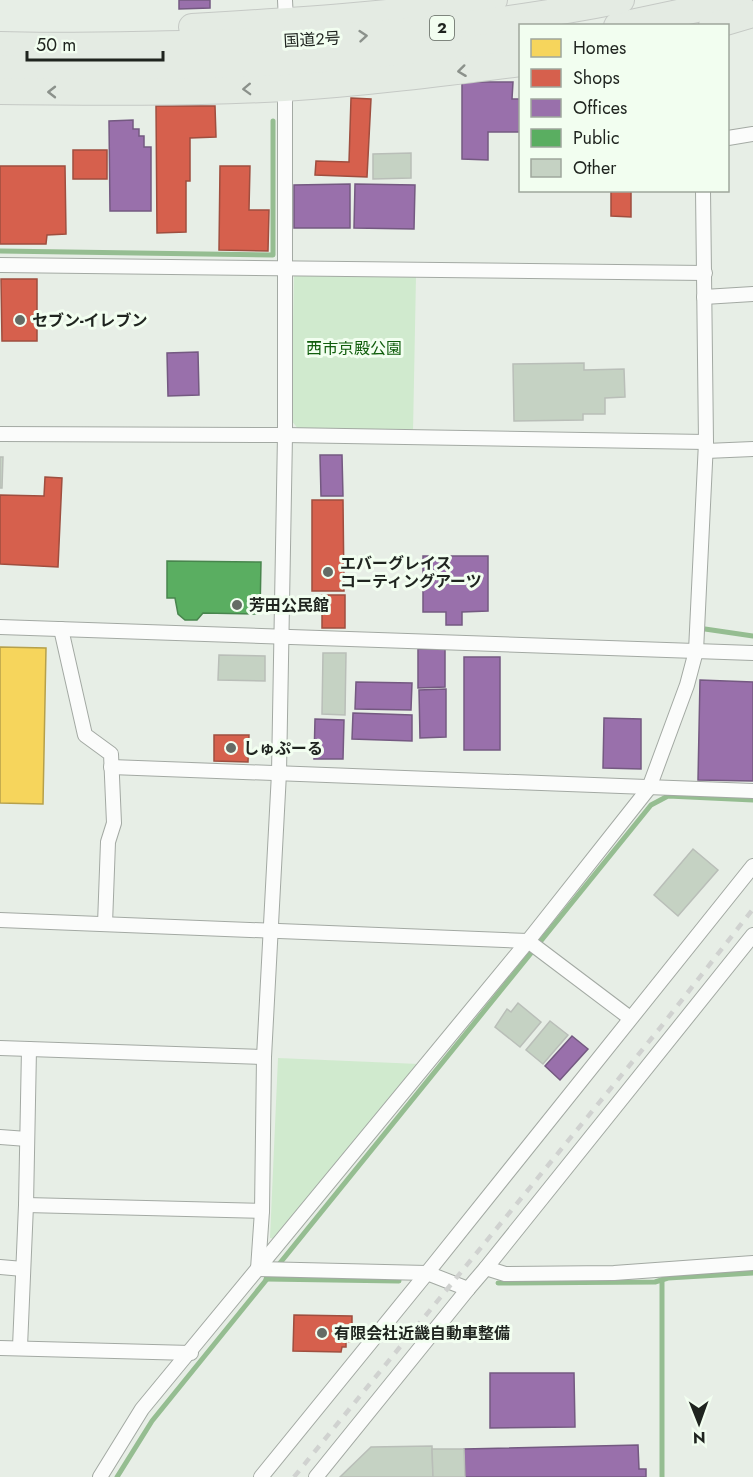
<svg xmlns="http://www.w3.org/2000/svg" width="753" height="1477" viewBox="0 0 753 1477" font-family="Jost,'Noto Sans JP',sans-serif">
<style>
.green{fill:#d0eace}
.homes{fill:#f6d55c;stroke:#b6a04a;stroke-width:1.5}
.shops{fill:#d6604d;stroke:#9f4e3f;stroke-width:1.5}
.offices{fill:#9970ab;stroke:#745981;stroke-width:1.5}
.public{fill:#5aae61;stroke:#48854d;stroke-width:1.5}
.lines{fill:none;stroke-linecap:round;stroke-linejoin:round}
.stream{stroke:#95bd91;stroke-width:5}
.building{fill:#c5d2c3;stroke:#b9beb8;stroke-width:1.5}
.street-casing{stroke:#a3a9a3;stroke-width:16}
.highway-casing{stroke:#c5c9c5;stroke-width:28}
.street{stroke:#fbfcfb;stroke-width:14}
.highway{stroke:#e4ebe3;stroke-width:26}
.rail{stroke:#d0d2d0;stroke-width:4.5;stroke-dasharray:8 8;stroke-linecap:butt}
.oneway{stroke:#8b918b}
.poi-dot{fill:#656b65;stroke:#f2fef0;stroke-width:2}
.labels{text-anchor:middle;stroke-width:6;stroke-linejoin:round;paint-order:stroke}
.shield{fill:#f2fef0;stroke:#5e655e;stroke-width:1.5}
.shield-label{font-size:15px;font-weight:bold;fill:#1f241f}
.street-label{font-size:16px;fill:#1f241f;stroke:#f2fef0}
.poi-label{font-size:16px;font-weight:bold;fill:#1f241f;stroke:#f2fef0;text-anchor:start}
.park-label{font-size:16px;fill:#105d0c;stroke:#f2fef0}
</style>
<rect width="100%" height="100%" fill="#e7eee6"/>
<!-- green -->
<g class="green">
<path d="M294,274L416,276L413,432L299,430L291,420Z"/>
<path d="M278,1058L419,1064L276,1239L270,1238Z"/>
</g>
<!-- homes -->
<path class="homes" d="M0,647L46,648L43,804L0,803Z"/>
<!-- shops -->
<g class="shops">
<path d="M351,98L371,99L367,177L315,175L316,161L349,162Z"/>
<path d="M156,106H215L216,137L190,138V181H186V232L157,233Z"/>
<rect x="73" y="150" width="34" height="29"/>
<path d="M0,166H65L66,234L47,235L46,244H0Z"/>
<path d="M220,166H250L249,210H269L268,251L219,250Z"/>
<path d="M611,190H631V217L611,216Z"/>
<path d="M1,279H37V341H2Z"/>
<path d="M45,477L62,478L58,567L0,564V495L44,496Z"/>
<path d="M312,500H343L344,591H312Z"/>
<rect x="322" y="595" width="23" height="33"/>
<path d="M214,735H249L248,762L214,761Z"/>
<path d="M294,1315L352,1316V1342L346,1341V1347H342L341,1352L293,1351Z"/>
</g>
<!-- offices -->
<g class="offices">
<path d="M179,0H210V8L179,9Z"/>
<path d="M462,82H513L512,99H520V132H488V160L462,159Z"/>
<path d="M133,120V129H139V136H144V147H151V211H110L109,121Z"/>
<path d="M350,184V228H294V185Z"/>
<path d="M355,184L415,185L414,229L354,228Z"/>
<path d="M198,352L199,395L168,396L167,353Z"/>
<path d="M320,455H342L343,496H321Z"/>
<path d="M423,556H488V611L462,612V625H446V612H423Z"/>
<path d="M418,649H445V687L418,688Z"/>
<rect x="464" y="657" width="36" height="93"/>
<path d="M700,680L753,682V781L698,780Z"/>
<path d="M356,682L412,683L411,710L355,709Z"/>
<path d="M446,689V737L420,738L419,690Z"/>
<path d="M353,713L412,715V741L352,739Z"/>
<path d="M604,718L641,719V769L603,768Z"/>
<path d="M315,719L344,720L343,759H314Z"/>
<path d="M572,1036L588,1049L560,1080L545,1066Z"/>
<path d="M490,1373H574L575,1427L490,1428Z"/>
<path d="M638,1445L639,1469H646V1477H465L464,1449Z"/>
</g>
<!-- public -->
<path class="public" d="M167,561L261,562L260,614L203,613L197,620H185L178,614L175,598H167Z"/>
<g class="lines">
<!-- stream -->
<g class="stream">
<path d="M0,251L273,255V121"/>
<path d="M705,629L753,636"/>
<path d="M266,1279L399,1281"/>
<path d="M662,1280V1477"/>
<path d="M498,1283L655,1282L668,1278L753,1273"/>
<path d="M117,1477L152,1421L651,805L668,796L753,800"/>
</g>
</g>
<!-- building -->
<g class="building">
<path d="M411,153V178L373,179V154Z"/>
<path d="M584,363V370L624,369L625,397L605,398V414H583V420L514,421L513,364Z"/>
<path d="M0,457H3L2,488H0Z"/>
<path d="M323,653H346L345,715L322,714Z"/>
<path d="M219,655L265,656V681L218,680Z"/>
<path d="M693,849L718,870L678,916L654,895Z"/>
<path d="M518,1003L541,1022L520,1047L495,1027L507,1009L511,1012Z"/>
<path d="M550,1021L568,1035L543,1064L526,1050Z"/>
<path d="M432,1446L433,1477H340L371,1447Z"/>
<path d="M432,1449H464L465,1477H433Z"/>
</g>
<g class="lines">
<defs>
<g id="street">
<path d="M285,0L286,21"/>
<path d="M728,138L753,134"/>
<path d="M0,265L705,273"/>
<path d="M704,297L753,294"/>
<path d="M0,434L285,435L706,442"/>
<path d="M706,451L753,449"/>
<path d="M0,627L753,653"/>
<path d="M61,629L85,735L111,754L114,823L108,842L105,924"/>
<path d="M111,767L753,791"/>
<path d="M0,920L528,941L630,1018"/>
<path d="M0,1048L264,1057"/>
<path d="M0,1137L27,1139"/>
<path d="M26,1205L262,1211"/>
<path d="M0,1267L23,1269"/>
<path d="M486,1268L753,935"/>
<path d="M258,1269L262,1211L264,1057L279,773L285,435V88"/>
<path d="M258,1269L427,1273L468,1289L486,1268L505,1274L614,1273L753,1263"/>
<path d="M20,1347L26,1205L29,1049"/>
<path d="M0,1348L191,1353"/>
<path d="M100,1477L142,1409L528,941L649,788L687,685L696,651L706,442L703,190"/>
<path d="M261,1477L427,1273L753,866"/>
<path d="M316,1477L468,1289"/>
</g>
<g id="highway">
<path d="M617,26L739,0"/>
<path d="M712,26L753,14"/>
<path d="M192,27C293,21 394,15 494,0"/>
<path d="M0,45C61,47 121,45 182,44C330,40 476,29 621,0"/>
<path d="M0,68C174,72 348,65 520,43"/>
<path d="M0,91C95,92 189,93 284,88C363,83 442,73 520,63"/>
</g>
</defs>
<!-- street casing -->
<use href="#street" class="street-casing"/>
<!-- highway casing -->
<use href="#highway" class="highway-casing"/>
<!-- street -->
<use href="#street" class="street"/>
<!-- highway -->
<use href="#highway" class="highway"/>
<!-- rail -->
<path class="rail" d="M294,1477L660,1028L753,909"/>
</g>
<!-- one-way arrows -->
<defs><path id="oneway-chevron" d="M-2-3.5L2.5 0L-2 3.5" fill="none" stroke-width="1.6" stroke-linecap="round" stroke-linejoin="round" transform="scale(1.5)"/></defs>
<g class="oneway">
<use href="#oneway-chevron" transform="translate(363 36) rotate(-5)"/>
<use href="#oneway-chevron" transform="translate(462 71) rotate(173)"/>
<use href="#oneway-chevron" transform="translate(247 89) rotate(178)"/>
<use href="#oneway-chevron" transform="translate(52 92) rotate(-180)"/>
</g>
<!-- markers -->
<g class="poi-dot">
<circle cx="20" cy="320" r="6"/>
<circle cx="328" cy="572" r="6"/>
<circle cx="237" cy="605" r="6"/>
<circle cx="231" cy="748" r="6"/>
<circle cx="322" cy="1333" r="6"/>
</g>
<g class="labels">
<!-- shield labels -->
<rect class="shield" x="430" y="16" width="24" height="24" rx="4.5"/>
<g class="shield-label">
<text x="442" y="33">2</text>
</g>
<!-- street labels -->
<g class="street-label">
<text transform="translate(312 39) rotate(-3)" y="6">国道2号</text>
</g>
<!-- poi labels -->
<g class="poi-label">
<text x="32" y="326">セブン-イレブン</text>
<text x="340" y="569">エバーグレイス<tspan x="340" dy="18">コーティングアーツ</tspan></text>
<text x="249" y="611">芳田公民館</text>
<text x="243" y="754">しゅぷーる</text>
<text x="334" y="1339">有限会社近畿自動車整備</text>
</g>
<!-- park labels -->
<g class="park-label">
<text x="354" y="354">西市京殿公園</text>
</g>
</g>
<!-- legend -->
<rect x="519" y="24" width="210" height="168" fill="#f2fef0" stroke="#9ea79c" stroke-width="1.5"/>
<rect x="531" y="39" width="30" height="18" fill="#f6d55c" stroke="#9ea79c" stroke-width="1.5"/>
<text x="573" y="54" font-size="18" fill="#1f241f">Homes</text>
<rect x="531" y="69" width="30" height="18" fill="#d6604d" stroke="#9ea79c" stroke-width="1.5"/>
<text x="573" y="84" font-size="18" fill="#1f241f">Shops</text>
<rect x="531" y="99" width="30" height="18" fill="#9970ab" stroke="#9ea79c" stroke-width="1.5"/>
<text x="573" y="114" font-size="18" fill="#1f241f">Offices</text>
<rect x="531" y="129" width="30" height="18" fill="#5aae61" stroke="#9ea79c" stroke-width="1.5"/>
<text x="573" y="144" font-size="18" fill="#1f241f">Public</text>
<rect x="531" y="159" width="30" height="18" fill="#c5d2c3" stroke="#9ea79c" stroke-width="1.5"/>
<text x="573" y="174" font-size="18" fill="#1f241f">Other</text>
<!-- north arrow -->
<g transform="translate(699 1423) rotate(179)" stroke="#f2fef0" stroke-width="4.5" paint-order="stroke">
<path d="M0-4.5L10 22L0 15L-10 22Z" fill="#1f241f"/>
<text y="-9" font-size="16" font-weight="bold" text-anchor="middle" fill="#1f241f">N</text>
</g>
<!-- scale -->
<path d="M27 51v9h136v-9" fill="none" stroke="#1f241f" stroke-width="3"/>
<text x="36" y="51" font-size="18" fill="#1f241f" stroke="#f2fef0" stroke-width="4.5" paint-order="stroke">50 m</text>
</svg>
